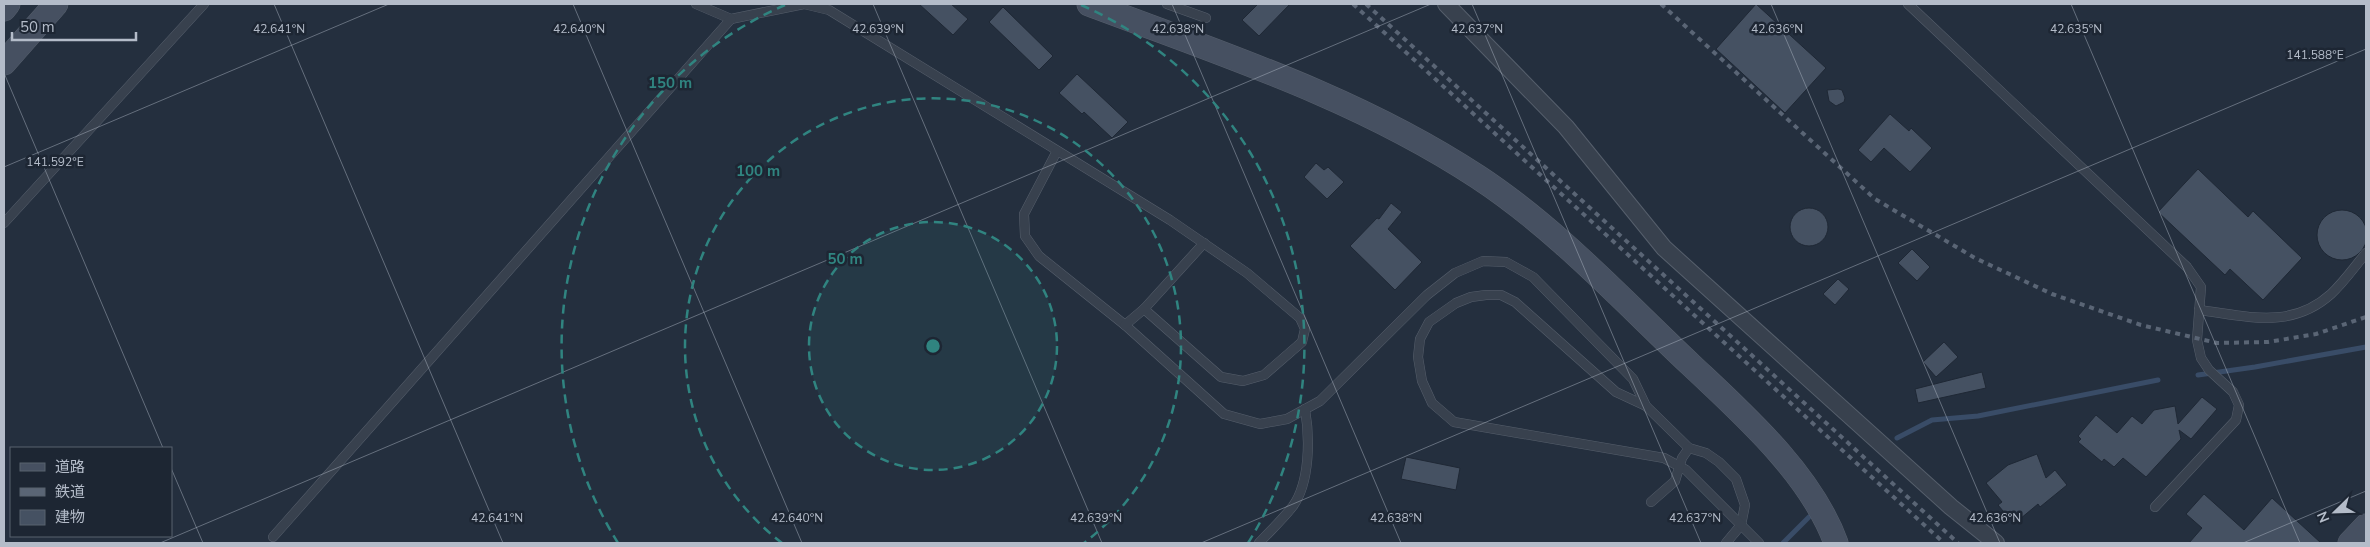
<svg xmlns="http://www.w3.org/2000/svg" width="2370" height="547" viewBox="0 0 2370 547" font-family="'Nunito Sans','Noto Sans JP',sans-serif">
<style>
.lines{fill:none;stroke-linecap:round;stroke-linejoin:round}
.stream{stroke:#394c67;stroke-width:5}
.building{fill:#455162;stroke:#1f2835}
.lane-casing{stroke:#565f6c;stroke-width:10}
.street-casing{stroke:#565f6c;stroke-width:18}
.secondary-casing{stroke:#565f6c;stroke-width:25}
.lane{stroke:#38414e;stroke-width:9}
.street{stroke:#38414e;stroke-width:16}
.secondary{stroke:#465061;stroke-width:24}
.rail{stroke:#5a6575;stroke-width:4;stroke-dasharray:5 5;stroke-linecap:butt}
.ticks{fill:none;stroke:#b4bcc9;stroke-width:1;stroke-opacity:0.45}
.ring{fill:none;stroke:#308480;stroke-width:2.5;stroke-dasharray:9 6}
.ticks-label{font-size:12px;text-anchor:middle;fill:#b4bcc9;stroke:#1d2633;stroke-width:5;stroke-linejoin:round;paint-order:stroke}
.centre{fill:#308480;stroke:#1d2633;stroke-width:2.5}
.ring-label{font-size:15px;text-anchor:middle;font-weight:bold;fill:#308480;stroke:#1d2633;stroke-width:5;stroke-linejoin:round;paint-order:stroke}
</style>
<rect width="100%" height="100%" fill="#242f3e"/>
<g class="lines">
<!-- stream -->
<g class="stream">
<path d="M2198,375L2255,367L2366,347"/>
<path d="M1897,438L1932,420L1978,416L2158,380"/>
<path d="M1783,543L1809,517"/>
</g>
</g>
<!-- building -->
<g class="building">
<path d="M919,4H951L968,19L953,35Z"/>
<path d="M1258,4H1290L1259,36L1242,20Z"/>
<path d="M1756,4L1826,68L1785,113L1716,49Z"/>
<path d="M1003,7L1053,56L1039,70L989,22Z"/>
<path d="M1077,74L1128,122L1112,138L1084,112L1082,114L1059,93Z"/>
<path d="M1838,89L1842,90L1845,98L1844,102L1836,106L1829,101L1827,90Z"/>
<path d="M1890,114L1909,131L1911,128L1932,148L1910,172L1884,148L1871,162L1858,150Z"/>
<path d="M1316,163L1324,170L1328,167L1344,182L1327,199L1304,177Z"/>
<path d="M2198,169L2248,217L2253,211L2302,258L2263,300L2230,269L2225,275L2158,212Z"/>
<path d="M1391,203L1402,212L1388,229L1422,262L1395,290L1350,246L1377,218L1379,219Z"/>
<circle cx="1809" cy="227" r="19"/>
<circle cx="2342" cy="235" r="25"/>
<path d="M1912,249L1930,267L1917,281L1898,263Z"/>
<path d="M1838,279L1849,289L1835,305L1823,294Z"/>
<path d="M1944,342L1958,357L1936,377L1923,362Z"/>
<path d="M1982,372L1986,388L1918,403L1915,389Z"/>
<path d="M2202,397L2217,409L2191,439L2179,430L2181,439L2146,477L2123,458L2114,467L2104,459L2102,462L2078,442L2081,439L2078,436L2096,415L2117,433L2132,416L2142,424L2154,410L2175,406L2178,424Z"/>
<path d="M2037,454L2046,478L2055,470L2067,485L2040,507L2038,504L2014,524L1998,505L2002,502L1986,483L2008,465Z"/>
<path d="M1406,457L1460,468L1456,490L1401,479Z"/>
<path d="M2204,494L2244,530L2272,498L2321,543H2189L2202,528L2186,514Z"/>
</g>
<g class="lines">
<defs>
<g id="lane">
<path d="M696,4L731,19L804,4L829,10L1170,220L1247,273L1300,318L1305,329L1302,342L1264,375L1243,381L1221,377L1144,309"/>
<path d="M1167,4L1206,18"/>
<path d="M1908,4L2187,267L2201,287L2197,340L2201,358L2209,370L2233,392L2239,405L2236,420L2155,507"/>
<path d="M1057,151L1024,214L1025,236L1039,256L1125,325L1224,414L1260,424L1287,419L1320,401L1427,295L1455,273L1483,261L1506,262L1533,277L1633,379L1646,406L1689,448L1706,453L1719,462L1736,479L1745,505L1741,525L1726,543"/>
<path d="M4,223L204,4"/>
<path d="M2199,310C2247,316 2291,330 2331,294C2344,282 2355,266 2366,253"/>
<path d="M1125,325L1144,309L1204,243"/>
<path d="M1646,406L1616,392L1515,302L1501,295H1486L1471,297L1456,303L1429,322L1420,339L1418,357L1422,381L1432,403L1454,422L1664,458L1686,470L1759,543"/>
<path d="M1651,502L1675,481L1682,458L1689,448"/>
<path d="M273,537L731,19"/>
<path d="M1259,543C1270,531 1283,519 1293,506C1310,482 1310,438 1305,409"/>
</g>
<path id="street" d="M1446,4L1566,127L1664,248L1951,507L1996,543"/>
<g id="secondary">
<path d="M1089,4C1222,54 1358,98 1478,177C1557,229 1622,300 1691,365C1743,414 1811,474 1836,543"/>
<path d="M4,9L8,4"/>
<path d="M4,63L56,4"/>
<path d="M2350,543L2366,526"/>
</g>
</defs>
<!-- lane casing -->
<use href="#lane" class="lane-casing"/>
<!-- street casing -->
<use href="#street" class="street-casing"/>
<!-- secondary casing -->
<use href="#secondary" class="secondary-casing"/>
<!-- lane -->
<use href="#lane" class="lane"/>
<!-- street -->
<use href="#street" class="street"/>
<!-- secondary -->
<use href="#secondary" class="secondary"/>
<!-- rail -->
<g class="rail">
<path d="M1353,4L1944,543"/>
<path d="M1366,4L1958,543"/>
<path d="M1661,4L1875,199L1975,258L2052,294L2141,325L2217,343L2268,342L2316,334L2366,317"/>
</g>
</g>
<!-- ticks -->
<path class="ticks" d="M274,4L503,543M573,4L802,543M873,4L1102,543M1172,4L1401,543M1472,4L1701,543M1771,4L2000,543M2071,4L2300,543M4,73L163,448M4,167L389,4M171,468L203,543M160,543L1431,4M1201,543L2366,49M2243,543L2366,491"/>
<!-- distance rings -->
<circle cx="933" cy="346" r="124" fill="#308480" fill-opacity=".12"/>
<g class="ring">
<circle cx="933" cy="346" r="124"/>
<path d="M782 543A248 248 0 1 1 1084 543"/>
<path d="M618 543A372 372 0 0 1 785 5M1081 5A372 372 0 0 1 1248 543"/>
</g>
<g class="ticks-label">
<text x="279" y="33">42.641°N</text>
<text x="579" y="33">42.640°N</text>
<text x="878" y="33">42.639°N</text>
<text x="1178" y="33">42.638°N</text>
<text x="1477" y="33">42.637°N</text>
<text x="1777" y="33">42.636°N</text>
<text x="2076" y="33">42.635°N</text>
<text x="2315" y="59">141.588°E</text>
<text x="55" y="166">141.592°E</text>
<text x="497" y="522">42.641°N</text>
<text x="797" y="522">42.640°N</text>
<text x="1096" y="522">42.639°N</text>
<text x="1396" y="522">42.638°N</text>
<text x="1695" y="522">42.637°N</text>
<text x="1995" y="522">42.636°N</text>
</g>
<circle cx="933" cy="346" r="8" class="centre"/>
<g class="ring-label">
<text x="670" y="88">150 m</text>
<text x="758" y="176">100 m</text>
<text x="845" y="264">50 m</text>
</g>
<!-- border -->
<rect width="2370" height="547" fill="none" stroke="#b4bcc9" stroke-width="10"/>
<!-- legend -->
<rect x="10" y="447" width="162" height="90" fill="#1d2633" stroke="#59626f"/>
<rect x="20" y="463" width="25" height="8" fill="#465061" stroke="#59626f"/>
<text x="55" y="472" font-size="15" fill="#b4bcc9">道路</text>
<rect x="20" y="488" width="25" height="8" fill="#5a6575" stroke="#59626f"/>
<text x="55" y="497" font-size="15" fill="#b4bcc9">鉄道</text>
<rect x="20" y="510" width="25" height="15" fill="#455162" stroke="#59626f"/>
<text x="55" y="522" font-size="15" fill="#b4bcc9">建物</text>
<!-- north arrow -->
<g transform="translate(2335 512) rotate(247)" stroke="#1d2633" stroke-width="4" paint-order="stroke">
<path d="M0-4L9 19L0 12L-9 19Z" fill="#b4bcc9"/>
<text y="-8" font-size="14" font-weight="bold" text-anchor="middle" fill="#b4bcc9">N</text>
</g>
<!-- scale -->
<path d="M12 32v8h124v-8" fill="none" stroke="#b4bcc9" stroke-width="2.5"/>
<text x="20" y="32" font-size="15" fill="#b4bcc9" stroke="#1d2633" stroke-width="4" paint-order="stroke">50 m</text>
</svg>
